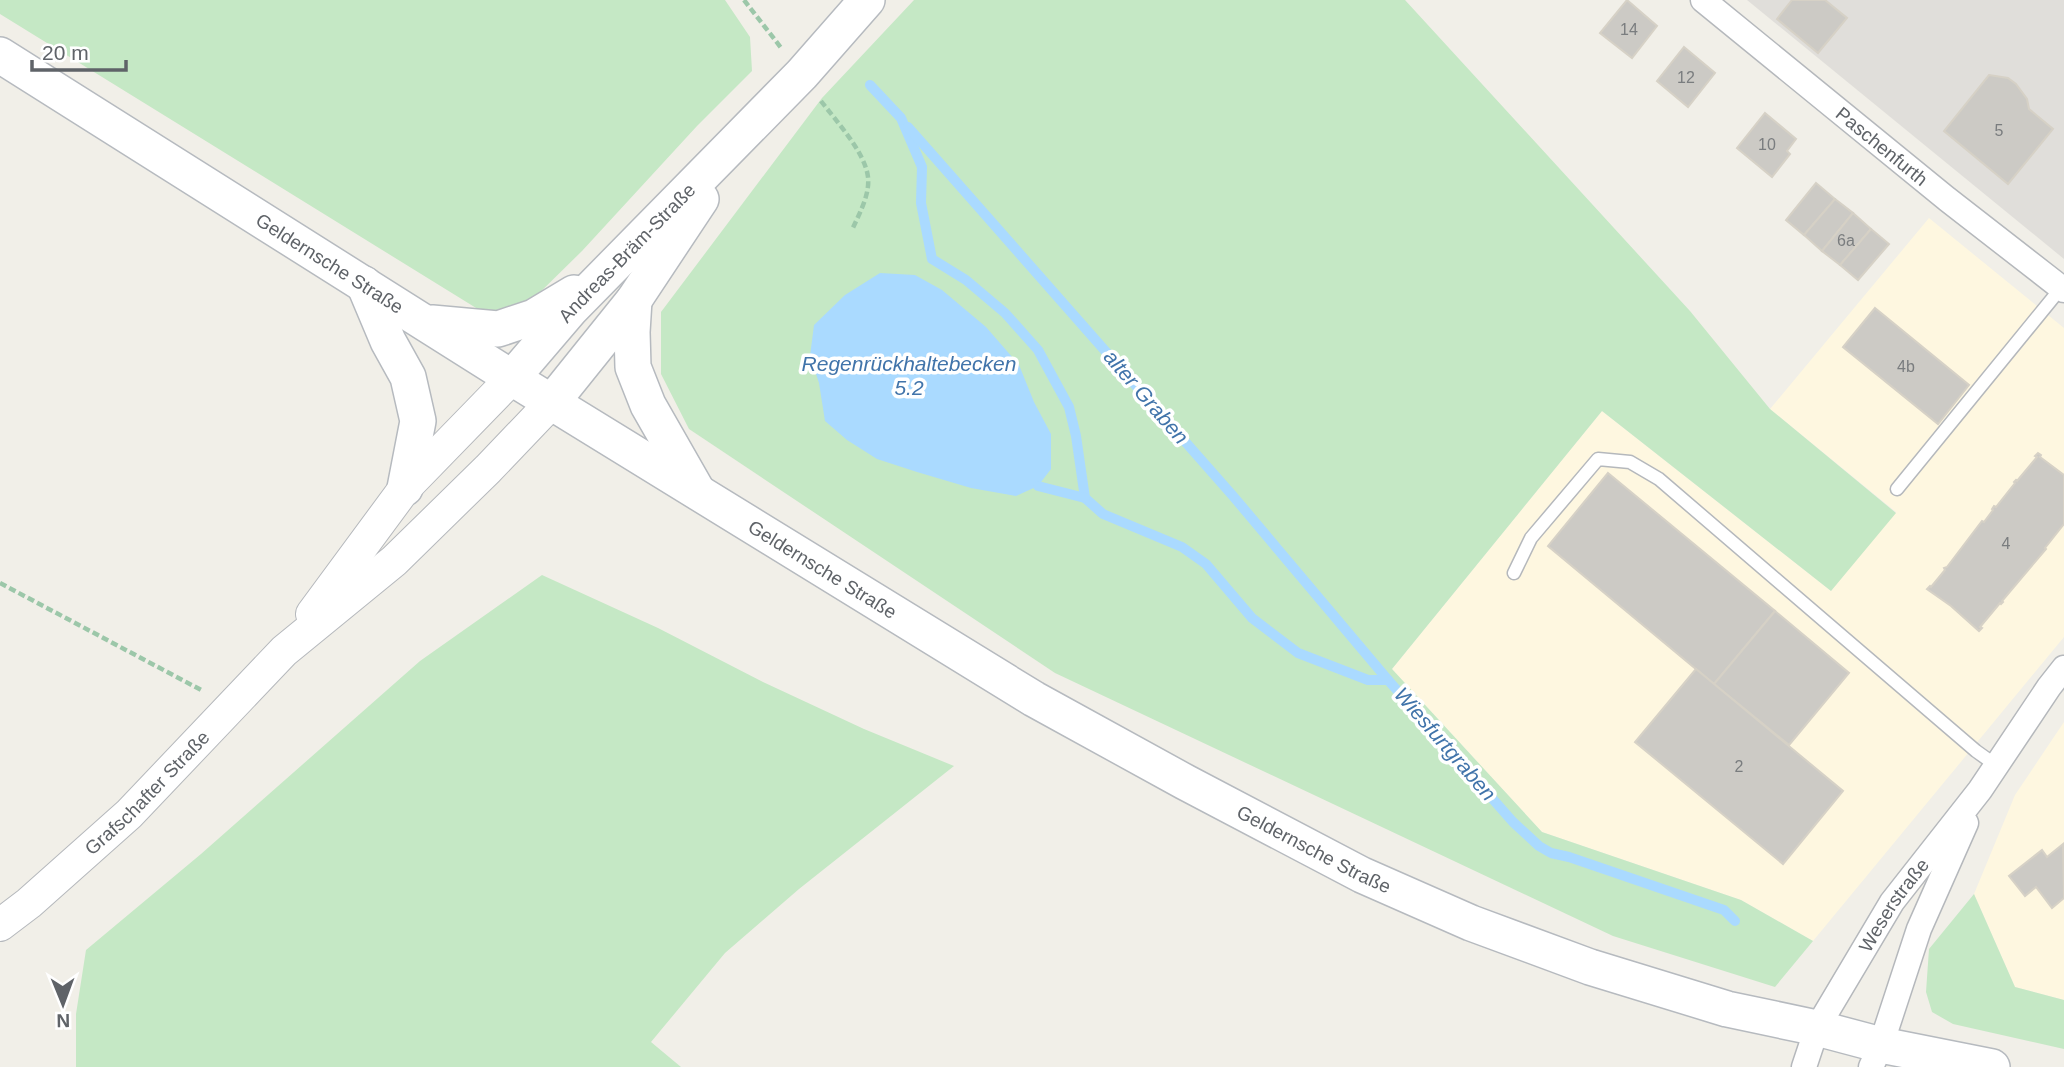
<svg xmlns="http://www.w3.org/2000/svg" width="2064" height="1067" viewBox="0 0 2064 1067" font-family="Helvetica,sans-serif">
<style>
.commercial{fill:#fef7e0}
.industrial{fill:#e0deda}
.green{fill:#c5e8c5}
.water{fill:#aadaff}
.lines{fill:none;stroke-linecap:round;stroke-linejoin:round}
.stream{stroke:#aadaff;stroke-width:10}
.building{fill:#cccac5;stroke:#d6d1c6;stroke-width:2}
.service-casing{stroke:#b5b8bc;stroke-width:15}
.minor-casing{stroke:#b5b8bc;stroke-width:27}
.tertiary-casing{stroke:#b5b8bc;stroke-width:34}
.secondary-casing{stroke:#b6babf;stroke-width:38}
.path{stroke:#9cc7a9;stroke-width:4.5;stroke-dasharray:7 3.5;stroke-linecap:butt}
.service{stroke:#fff;stroke-width:12}
.minor{stroke:#fff;stroke-width:24}
.tertiary{stroke:#fff;stroke-width:32}
.secondary{stroke:#fff;stroke-width:35}
.labels{text-anchor:middle;stroke-width:7;stroke-linejoin:round;paint-order:stroke}
.number-label{font-size:16px;fill:#7a7d7f}
.street-label{font-size:19px;fill:#5f6368;stroke:#fff}
.water-label{font-size:21px;font-style:italic;fill:#4174aa;stroke:#fff}
</style>
<rect width="100%" height="100%" fill="#f1efe8"/>
<!-- commercial -->
<g class="commercial">
<path d="M1929,218L2064,328V637L1813,941L1741,900L1542,832L1392,669L1602,411L1831,591L1896,512L1770,409Z"/>
<path d="M2064,722V1000L2015,987L1974,894L2015,795Z"/>
</g>
<!-- industrial -->
<path class="industrial" d="M1747,0H2064V259Z"/>
<!-- green -->
<g class="green">
<path d="M0,0H725L750,37L752,71L697,126L582,251L524,308L481,311L0,14Z"/>
<path d="M914,0H1405L1690,311L1770,409L1896,513L1831,591L1602,411L1392,669L1542,832L1741,900L1813,941L1775,987L1613,936L1055,673L689,429L661,374V312L822,98Z"/>
<path d="M542,575L658,628L763,682L864,729L954,766L799,889L725,953L651,1042L681,1067H76V1014L86,950L201,854L420,661Z"/>
<path d="M1974,894L2015,987L2064,1000V1049L1953,1024L1932,1012L1926,992L1929,949Z"/>
</g>
<!-- water -->
<path class="water" d="M880,273L915,275L942,290L986,327L1019,365L1034,402L1051,434V469L1038,486L1016,496L971,488L917,472L877,459L847,440L825,421L819,383L810,356L814,325L845,295Z"/>
<g class="lines">
<!-- stream -->
<g class="stream">
<path d="M870,85L901,118L922,167L921,203L932,259L966,280L1005,313L1038,350L1069,407L1076,436L1085,498L1103,514L1182,547L1206,564L1252,618L1298,653L1368,680H1388L1513,822L1539,846L1551,853L1569,857L1724,910L1735,921"/>
<path d="M908,127L1233,496L1388,680"/>
<path d="M1038,486L1085,498"/>
</g>
</g>
<!-- building -->
<g class="building">
<path d="M1627,0L1657,26L1632,58L1600,33Z"/>
<path d="M1792,0H1825L1847,18L1818,53L1777,19Z"/>
<path d="M1684,47L1715,73L1688,107L1657,81Z"/>
<path d="M1989,75L2008,78L2016,84L2027,99L2029,109L2053,129L2008,184L1944,131Z"/>
<path d="M1765,113L1796,139L1787,151L1790,154L1772,177L1737,148Z"/>
<path d="M1816,183L1835,199L1804,235L1786,220Z"/>
<path d="M1835,199L1853,213L1822,251L1804,235Z"/>
<path d="M1853,213L1871,229L1840,265L1822,251Z"/>
<path d="M1871,229L1889,244L1858,280L1840,265Z"/>
<path d="M1875,308L1969,385L1938,424L1843,347Z"/>
<path d="M2038,453L2041,455L2040,457L2064,475V524L2045,548L2046,549L2002,601L2003,602L2001,604L2000,603L1980,627L1982,628L1979,631L1951,606L1927,589L1930,586L1931,587L1945,570L1944,568L1947,567L1982,521L1984,522L1993,510L1992,509L1994,506L1996,507L2015,483L2014,482L2016,480L2017,481L2037,457L2035,456Z"/>
<path d="M1608,473L1775,611L1714,684L1548,546Z"/>
<path d="M1775,611L1849,673L1789,745L1714,684Z"/>
<path d="M1696,669L1843,791L1783,864L1635,742Z"/>
<path d="M2063,844L2064,898L2052,908L2036,887L2025,896L2009,876L2042,850L2047,857Z"/>
</g>
<g class="lines">
<defs>
<g id="service">
<path d="M1897,489L2061,288"/>
<path d="M1514,573L1531,538L1598,459L1630,462L1659,479L1976,751L1997,766"/>
</g>
<g id="minor">
<path id="s1" d="M1703,0L1947,199L2064,290"/>
<path id="s2" d="M1804,1067L1817,1028L1892,902L1980,790L2049,687L2064,668"/>
<path d="M1871,1067L1881,1045L1919,929L1966,823"/>
</g>
<g id="tertiary">
<path d="M312,614L405,488L512,378"/>
<path id="s3" d="M0,925L29,903L129,814L284,651L394,561L488,469L552,402"/>
</g>
<g id="secondary">
<path id="s4" d="M0,55L512,378L1034,699L1185,782L1362,875L1471,923L1590,967L1727,1009L1817,1028L1881,1045L1992,1067"/>
<path d="M364,284L388,341L408,377L418,421L405,488"/>
<path d="M634,300L632,332L633,367L648,405L696,489"/>
<path d="M432,323L498,329L534,317L574,293"/>
<path id="s5" d="M512,378L571,309L802,74L867,0"/>
<path d="M552,402L634,300L701,199"/>
</g>
</defs>
<!-- service casing -->
<use href="#service" class="service-casing"/>
<!-- minor casing -->
<use href="#minor" class="minor-casing"/>
<!-- tertiary casing -->
<use href="#tertiary" class="tertiary-casing"/>
<!-- secondary casing -->
<use href="#secondary" class="secondary-casing"/>
<!-- path -->
<g class="path">
<path d="M744,0L782,49"/>
<path d="M821,101C836,121 865,152 868,177C870,195 859,214 852,230"/>
<path d="M0,583L203,691"/>
</g>
<!-- service -->
<use href="#service" class="service"/>
<!-- minor -->
<use href="#minor" class="minor"/>
<!-- tertiary -->
<use href="#tertiary" class="tertiary"/>
<!-- secondary -->
<use href="#secondary" class="secondary"/>
</g>
<g class="labels">
<!-- number labels -->
<g class="number-label">
<text x="1629" y="35">14</text>
<text x="1686" y="83">12</text>
<text x="1999" y="136">5</text>
<text x="1767" y="150">10</text>
<text x="1846" y="246">6a</text>
<text x="1906" y="372">4b</text>
<text x="2006" y="549">4</text>
<text x="1739" y="772">2</text>
</g>
<!-- street labels -->
<g class="street-label">
<text dy="7" stroke="none"><textPath href="#s1" startOffset="231">Paschenfurth</textPath></text>
<text dy="7" stroke="none"><textPath href="#s5" startOffset="170">Andreas-Bräm-Straße</textPath></text>
<text dy="7" stroke="none"><textPath href="#s4" startOffset="390">Geldernsche Straße</textPath></text>
<text dy="7" stroke="none"><textPath href="#s4" startOffset="970">Geldernsche Straße</textPath></text>
<text dy="7" stroke="none"><textPath href="#s3" startOffset="198">Grafschafter Straße</textPath></text>
<text dy="7" stroke="none"><textPath href="#s4" startOffset="1536">Geldernsche Straße</textPath></text>
<text dy="7" stroke="none"><textPath href="#s2" startOffset="186">Weserstraße</textPath></text>
</g>
<!-- water labels -->
<g class="water-label">
<text x="909" y="371">Regenrückhaltebecken<tspan x="909" dy="24">5.2</tspan></text>
<text transform="translate(1146 397) rotate(49)" y="7">alter Graben</text>
<text transform="translate(1445 744) rotate(49)" y="7">Wiesfurtgraben</text>
</g>
</g>
<!-- north arrow -->
<g transform="translate(63 1004) rotate(179)" stroke="#ffffff" stroke-width="5" paint-order="stroke">
<path d="M0-5L12 26L0 18L-12 26Z" fill="#5f6368"/>
<text y="-10" font-size="19" font-weight="bold" text-anchor="middle" fill="#5f6368">N</text>
</g>
<!-- scale -->
<path d="M32 60v10h94v-10" fill="none" stroke="#5f6368" stroke-width="3.5"/>
<text x="42" y="60" font-size="21" fill="#5f6368" stroke="#ffffff" stroke-width="5" paint-order="stroke">20 m</text>
</svg>
